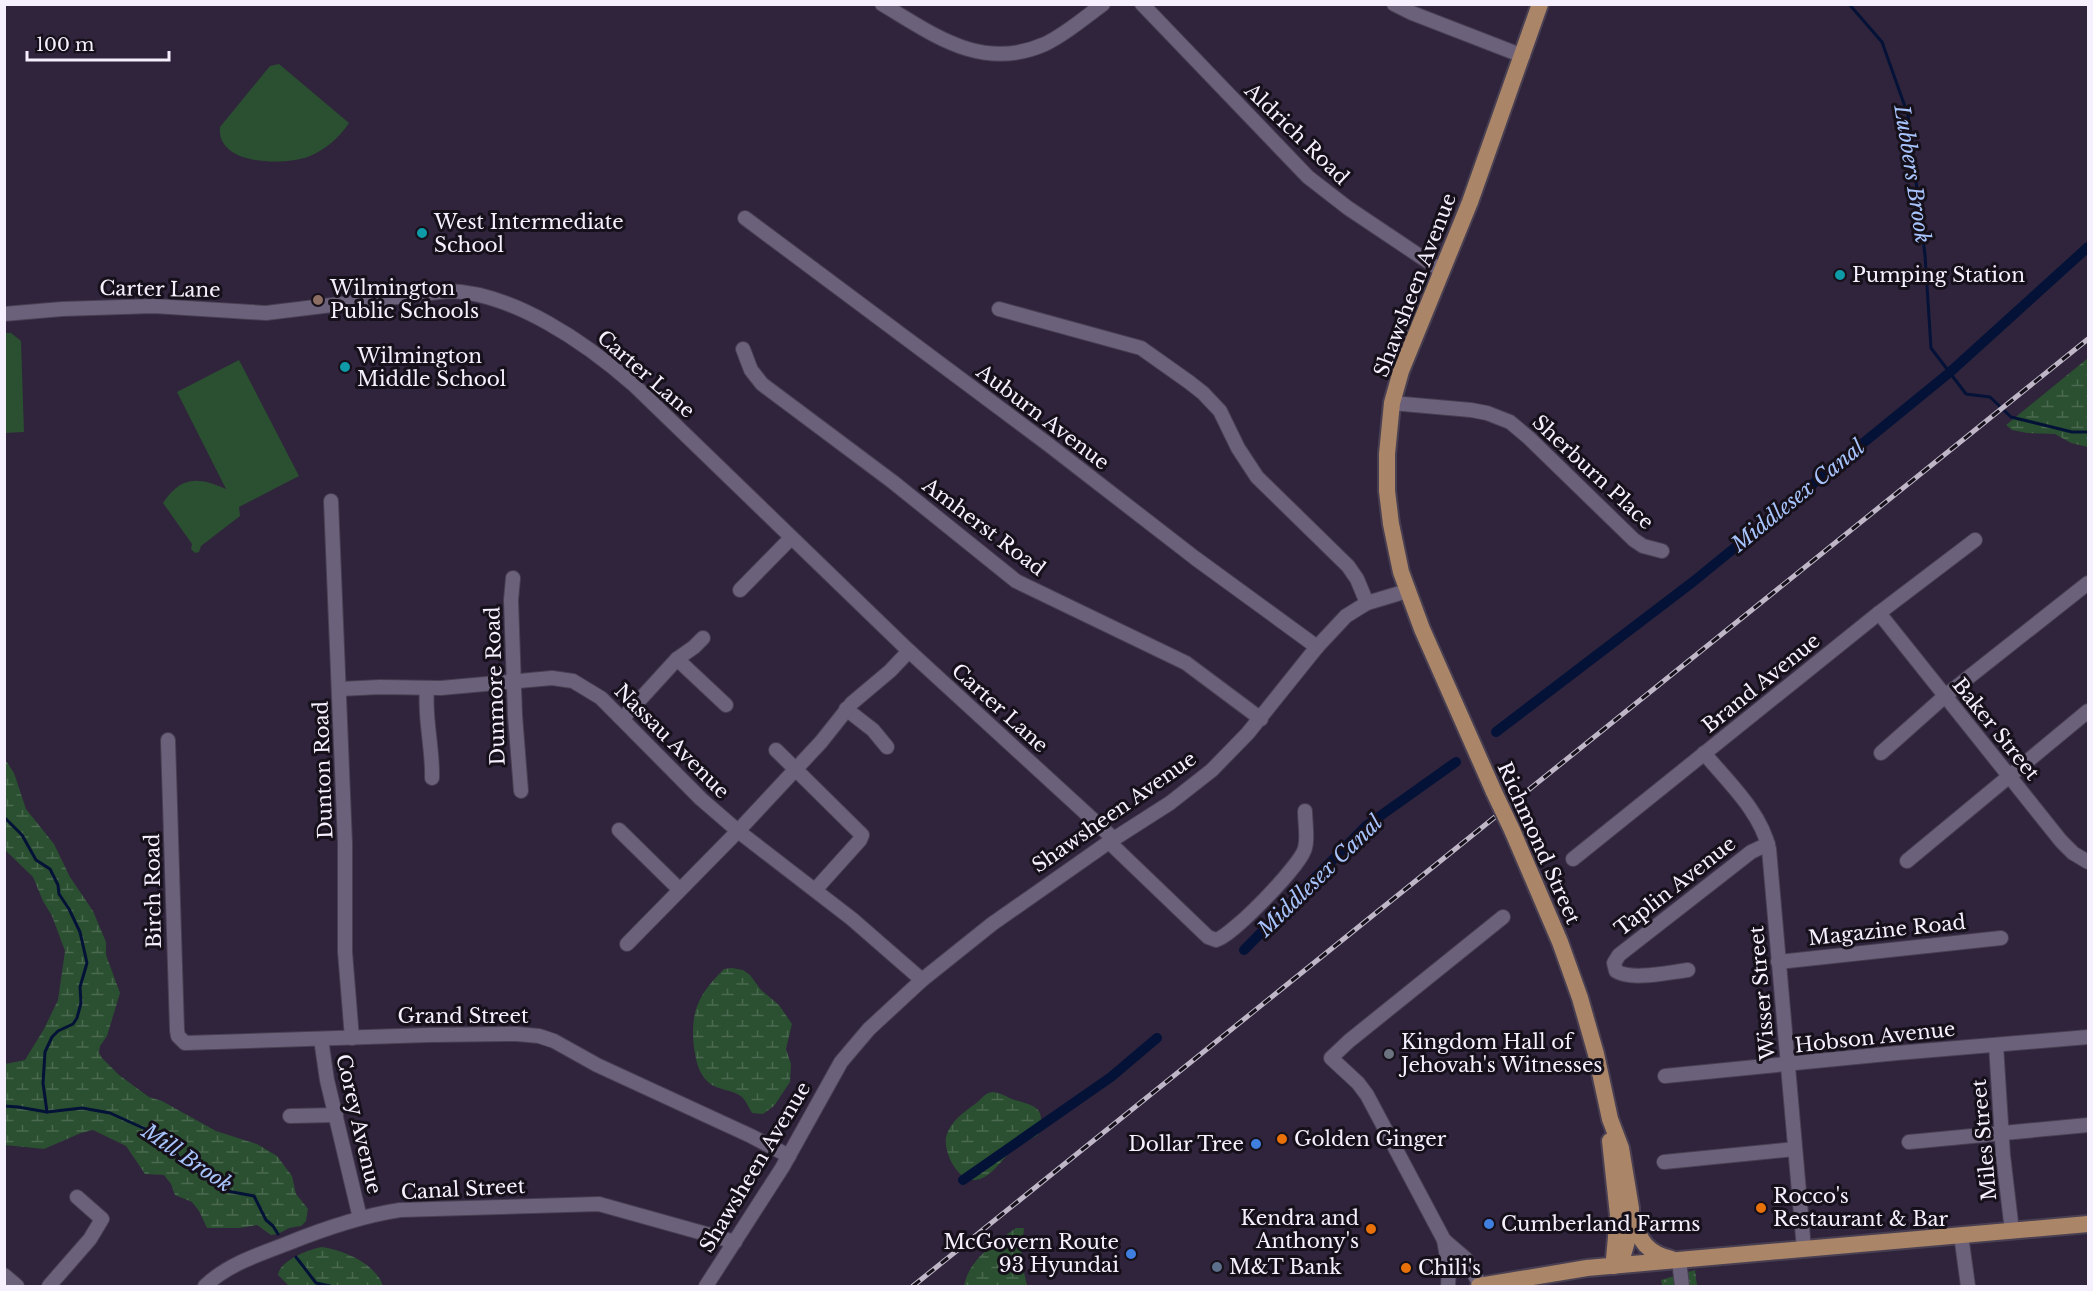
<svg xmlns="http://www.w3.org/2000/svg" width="2093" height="1291" viewBox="0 0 2093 1291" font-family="'Libre Baskerville',serif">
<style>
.wetland{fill:url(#wetland-marsh)}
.park{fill:url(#park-dots)}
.pitch{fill:#2b4f31}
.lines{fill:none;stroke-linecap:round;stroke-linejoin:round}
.stream{stroke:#041238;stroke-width:3}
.canal{stroke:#041238;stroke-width:10}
.minor-casing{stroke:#483f52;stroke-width:16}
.major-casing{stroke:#483f52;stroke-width:20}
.minor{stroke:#6c617b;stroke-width:14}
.major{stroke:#ab8567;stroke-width:16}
.rail-casing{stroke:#bfb7c8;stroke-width:5}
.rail{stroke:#15101a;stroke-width:3;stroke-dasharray:9;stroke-linecap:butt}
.major-bridge-casing{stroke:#483f52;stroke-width:20;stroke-linecap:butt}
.major-bridge{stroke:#ab8567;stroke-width:16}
.culture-dot{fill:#0f9aa8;stroke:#15101a;stroke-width:2}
.education-dot{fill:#8d6e63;stroke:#15101a;stroke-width:2}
.worship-dot{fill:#6b7280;stroke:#15101a;stroke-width:2}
.food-dot{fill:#e8710a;stroke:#15101a;stroke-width:2}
.shop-dot{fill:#3f7fe0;stroke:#15101a;stroke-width:2}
.service-dot{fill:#5c6f8a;stroke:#15101a;stroke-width:2}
.labels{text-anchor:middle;stroke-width:6;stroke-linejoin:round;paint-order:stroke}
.street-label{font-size:20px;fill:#f5effe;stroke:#15101a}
.poi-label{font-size:20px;fill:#f5effe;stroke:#15101a;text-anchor:start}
.water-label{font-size:21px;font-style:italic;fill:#a8c4fd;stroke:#15101a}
</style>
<defs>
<pattern id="wetland-marsh" width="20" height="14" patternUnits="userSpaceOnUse" patternTransform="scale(1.5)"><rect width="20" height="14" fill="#2b4f31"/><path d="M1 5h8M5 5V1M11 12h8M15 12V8" fill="none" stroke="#4a6950"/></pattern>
<pattern id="park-dots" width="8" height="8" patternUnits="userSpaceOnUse" patternTransform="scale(1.5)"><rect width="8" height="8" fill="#2b4f31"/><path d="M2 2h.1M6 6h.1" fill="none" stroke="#4a6950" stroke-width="1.8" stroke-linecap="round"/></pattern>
</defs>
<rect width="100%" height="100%" fill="#2f243b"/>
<!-- wetland -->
<g class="wetland">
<path d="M2088,358V447L2071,443L2055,434L2027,433L2012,430L2006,425Z"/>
<path d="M4,758L14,773L26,809L54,844L70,877L93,911L106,942V955L120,993L107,1036L100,1046L99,1053L102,1058L119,1075L149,1097L162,1101L216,1131L257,1144L277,1156L292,1176L296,1194L308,1209L306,1221L301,1226L289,1228L278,1234L271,1235L257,1225L239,1228H207L199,1211L192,1202L175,1195L171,1184L164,1175L145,1174L126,1146L93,1130L81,1133L44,1149L5,1145V1064L25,1060L44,1029L58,1000L65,951L52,916L43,901L33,877L5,850Z"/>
<path d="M732,968L743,970L750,975L761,990L779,1005L792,1024L786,1049L791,1064L790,1082L774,1106L763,1114L752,1113C749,1108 746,1101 742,1097C732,1089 718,1091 708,1082C698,1073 696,1060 694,1048C690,1011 698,995 724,969Z"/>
<path d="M993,1092C1001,1093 1005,1096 1012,1099C1032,1106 1048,1105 1038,1135C1031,1139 1022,1143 1014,1149C1002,1158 991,1179 975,1180C957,1182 941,1148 947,1134C952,1120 963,1113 975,1104C982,1099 984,1093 993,1092Z"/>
<path d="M1016,1228H1024L1021,1258L1027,1286H964C969,1259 995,1243 1016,1228Z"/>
<path d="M322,1247C344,1250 376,1264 383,1286H289L278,1275C279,1261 309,1249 322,1247Z"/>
</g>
<!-- park -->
<path class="park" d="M1695,1270L1697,1286H1662L1661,1280Z"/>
<!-- pitch -->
<g class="pitch">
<path d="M279,64L349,123C339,138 326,149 310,156C286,166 216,166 220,127L270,66Z"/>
<path d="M4,333H11L21,341L24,432L5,433Z"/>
<path d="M239,360L299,476L239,507L240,516L201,546L199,552L195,553L191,549L192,544L163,503C181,475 200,477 226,489L177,392Z"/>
</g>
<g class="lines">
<!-- stream -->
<g class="stream">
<path d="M1849,4L1882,42L1908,115L1925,255L1931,348L1966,394L1990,397L2011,417L2072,432H2088"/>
<path d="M4,817L22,835L36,860L50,869L58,885L59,894L69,909L80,932L87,963L80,987L81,1003L77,1018L73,1024L58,1031L52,1037L45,1052L43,1083L47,1112"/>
<path d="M4,1106L18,1107L47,1112L82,1108L110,1113L152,1132L184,1162L227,1191L254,1196L266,1220L273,1226L278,1234"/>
<path d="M296,1257L316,1283L330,1286"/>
</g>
<!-- canal -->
<g class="canal">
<path d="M1496,732L1694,581L1949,373L2088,247"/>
<path d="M1244,950L1366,826L1456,762"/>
<path d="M963,1180L1111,1077L1157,1038"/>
</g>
<defs>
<g id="minor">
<path d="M882,4C934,35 982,72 1045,44C1066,34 1084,18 1103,4"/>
<path d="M1142,4L1308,177L1348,208L1442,271"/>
<path d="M1394,4L1412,13L1523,56"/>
<path d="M745,218L1049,445L1195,558L1317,647"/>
<path d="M999,309L1141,348L1189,382L1203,393L1220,411L1238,448L1257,477L1348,566L1357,579L1367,603"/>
<path d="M4,314L62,309L154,306L266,313L447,291C513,292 586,343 634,385L909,651L1114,839"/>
<path d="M743,349L751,370L762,384L893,482L1016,581L1186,663L1261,719"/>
<path d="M1392,403L1471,410L1487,413L1510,422L1529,438L1634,540L1643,546L1662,551"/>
<path d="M331,501L345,843V952L352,1038"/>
<path d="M513,578L511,600L515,715L521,791"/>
<path d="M740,590L791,538"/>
<path d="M1879,613L2061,841L2073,853L2088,862"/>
<path d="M677,659L726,705"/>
<path d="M427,688C424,718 433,748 432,778"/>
<path d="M340,689L380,687L441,688L552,678L573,681L601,698L701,799L738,831L852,919L922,980"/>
<path d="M846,709L873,730L887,747"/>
<path d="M623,718L677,659L694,647L703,638"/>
<path d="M168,740L177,1030L178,1036L185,1043L428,1035L517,1034L539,1036L554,1041L597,1065L751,1136L789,1156"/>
<path d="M776,750L862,835L860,840L815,890"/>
<path d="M1704,753C1728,782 1761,812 1769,849L1804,1249"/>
<path d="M1881,753L1945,696L2088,583"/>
<path d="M619,830L679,889"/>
<path d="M1109,842L1208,937L1216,940C1232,936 1302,864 1305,848C1308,837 1305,823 1305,811"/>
<path d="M1573,859L1879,613L1975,540"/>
<path d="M1907,861L2088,711"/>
<path d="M627,944L738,831L821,742L852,703L890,671L909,651"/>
<path d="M1778,962L2001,938"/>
<path d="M1688,970C1670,972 1631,981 1616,971L1614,963L1619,955L1751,852L1768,844"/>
<path d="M321,1039L327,1080L360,1218"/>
<path d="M1996,1045L2003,1155L2012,1231"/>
<path d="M1665,1076L1897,1053L2088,1037"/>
<path d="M290,1116L336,1115"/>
<path d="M1909,1142L2088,1125"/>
<path d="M1664,1162L1795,1149"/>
<path d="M1961,1235L1968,1286"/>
<path d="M1444,1240L1465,1258L1481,1286"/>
<path d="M1679,1260L1682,1286"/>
<path d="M4,1275L17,1286"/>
<path d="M49,1286L90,1239L102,1219L77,1197"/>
<path d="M205,1286C227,1265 257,1255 286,1244C323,1229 360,1216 400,1210L599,1204L735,1242"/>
<path d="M706,1286L782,1168L841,1062L869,1029L922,980L992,924L1109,842L1170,803L1212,770L1248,733L1317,647L1346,616L1367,603L1407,591"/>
<path d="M1448,1286L1449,1269L1444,1240L1367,1095L1358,1083L1331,1058L1349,1041L1503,917"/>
</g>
<g id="major">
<path d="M1494,792L1422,629L1401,572L1391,524L1387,491V454L1392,403L1401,371L1470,202L1540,4"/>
<path d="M1512,830L1560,942L1580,998L1596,1054L1610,1119L1621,1148L1631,1208L1630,1231L1623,1255L1613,1266"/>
<path d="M1610,1141L1618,1215L1614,1259"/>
<path d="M1633,1218C1639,1241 1648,1254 1672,1259"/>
<path d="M1479,1286L1587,1268L2088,1224"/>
</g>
</defs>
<!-- minor casing -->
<use href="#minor" class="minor-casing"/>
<!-- major casing -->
<use href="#major" class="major-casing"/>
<!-- minor -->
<use href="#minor" class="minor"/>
<!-- major -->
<use href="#major" class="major"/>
<defs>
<path id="rail" d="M913,1286L2088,339"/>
</defs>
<!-- rail casing -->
<use href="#rail" class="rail-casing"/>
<!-- rail -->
<use href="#rail" class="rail"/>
<defs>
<path id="major-bridge" d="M1494,792L1512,830"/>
</defs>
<!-- major-bridge casing -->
<use href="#major-bridge" class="major-bridge-casing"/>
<!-- major-bridge -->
<use href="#major-bridge" class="major-bridge"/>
</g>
<!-- markers -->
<g class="culture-dot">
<circle cx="422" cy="233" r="6"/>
<circle cx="1840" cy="275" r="6"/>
<circle cx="345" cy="367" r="6"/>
</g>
<circle class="education-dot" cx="318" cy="300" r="6"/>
<circle class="worship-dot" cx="1389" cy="1054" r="6"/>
<g class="food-dot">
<circle cx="1282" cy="1139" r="6"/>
<circle cx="1761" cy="1208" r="6"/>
<circle cx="1371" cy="1229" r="6"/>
<circle cx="1406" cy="1268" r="6"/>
</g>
<g class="shop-dot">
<circle cx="1256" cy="1144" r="6"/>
<circle cx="1489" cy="1224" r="6"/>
<circle cx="1131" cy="1254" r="6"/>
</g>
<circle class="service-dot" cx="1217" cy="1267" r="6"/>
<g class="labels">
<!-- street labels -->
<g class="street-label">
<text transform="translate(1297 134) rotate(44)" y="7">Aldrich Road</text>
<text transform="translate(1415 285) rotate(-69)" y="7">Shawsheen Avenue</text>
<text transform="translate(160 289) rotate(1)" y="7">Carter Lane</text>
<text transform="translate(646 374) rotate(41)" y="7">Carter Lane</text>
<text transform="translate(1043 417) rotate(37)" y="7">Auburn Avenue</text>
<text transform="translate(1593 472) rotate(43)" y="7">Sherburn Place</text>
<text transform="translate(984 527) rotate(37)" y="7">Amherst Road</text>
<text transform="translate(1761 683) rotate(-39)" y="7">Brand Avenue</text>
<text transform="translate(495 686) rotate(-92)" y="7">Dunmore Road</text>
<text transform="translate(1000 708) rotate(42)" y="7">Carter Lane</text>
<text transform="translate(1996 729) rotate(51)" y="7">Baker Street</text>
<text transform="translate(672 741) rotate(45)" y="7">Nassau Avenue</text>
<text transform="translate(323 770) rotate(-92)" y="7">Dunton Road</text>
<text transform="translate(1114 812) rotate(-35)" y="7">Shawsheen Avenue</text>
<text transform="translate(1539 843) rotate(66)" y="7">Richmond Street</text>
<text transform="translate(1675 886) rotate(-38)" y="7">Taplin Avenue</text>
<text transform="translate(153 891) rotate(-91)" y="7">Birch Road</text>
<text transform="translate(1887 930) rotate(-6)" y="7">Magazine Road</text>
<text transform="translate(1762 993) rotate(-95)" y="7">Wisser Street</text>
<text x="463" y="1023">Grand Street</text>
<text transform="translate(1875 1037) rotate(-6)" y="7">Hobson Avenue</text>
<text transform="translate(359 1124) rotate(77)" y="7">Corey Avenue</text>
<text transform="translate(1984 1140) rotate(-95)" y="7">Miles Street</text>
<text transform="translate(755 1167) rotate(-59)" y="7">Shawsheen Avenue</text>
<text transform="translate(463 1189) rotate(-3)" y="7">Canal Street</text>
</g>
<!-- poi labels -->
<g class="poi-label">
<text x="434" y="229">West Intermediate<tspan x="434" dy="23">School</tspan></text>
<text x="1852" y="282">Pumping Station</text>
<text x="330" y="295">Wilmington<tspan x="330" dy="23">Public Schools</tspan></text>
<text x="357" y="363">Wilmington<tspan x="357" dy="23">Middle School</tspan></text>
<text x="1401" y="1049">Kingdom Hall of<tspan x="1401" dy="23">Jehovah's Witnesses</tspan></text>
<text x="1294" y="1146">Golden Ginger</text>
<text x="1244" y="1151" text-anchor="end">Dollar Tree</text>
<text x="1773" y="1203">Rocco's<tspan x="1773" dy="23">Restaurant &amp; Bar</tspan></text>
<text x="1359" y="1225" text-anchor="end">Kendra and<tspan x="1359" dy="23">Anthony's</tspan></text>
<text x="1501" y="1231">Cumberland Farms</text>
<text x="1119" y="1249" text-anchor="end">McGovern Route<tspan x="1119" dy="23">93 Hyundai</tspan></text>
<text x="1229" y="1274">M&amp;T Bank</text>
<text x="1418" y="1275">Chili's</text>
</g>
<!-- water labels -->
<g class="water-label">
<text transform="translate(1912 174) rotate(81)" y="7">Lubbers Brook</text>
<text transform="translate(1798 496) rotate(-39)" y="7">Middlesex Canal</text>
<text transform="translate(1320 876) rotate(-44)" y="7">Middlesex Canal</text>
<text transform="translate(187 1158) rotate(34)" y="7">Mill Brook</text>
</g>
</g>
<!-- border -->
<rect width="2093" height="1291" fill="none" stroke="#f5effe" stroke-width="12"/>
<!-- scale -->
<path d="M27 51v9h142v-9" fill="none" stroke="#f5effe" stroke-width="3"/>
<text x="36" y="51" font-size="18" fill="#f5effe" stroke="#15101a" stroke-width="4.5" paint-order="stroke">100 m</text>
</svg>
